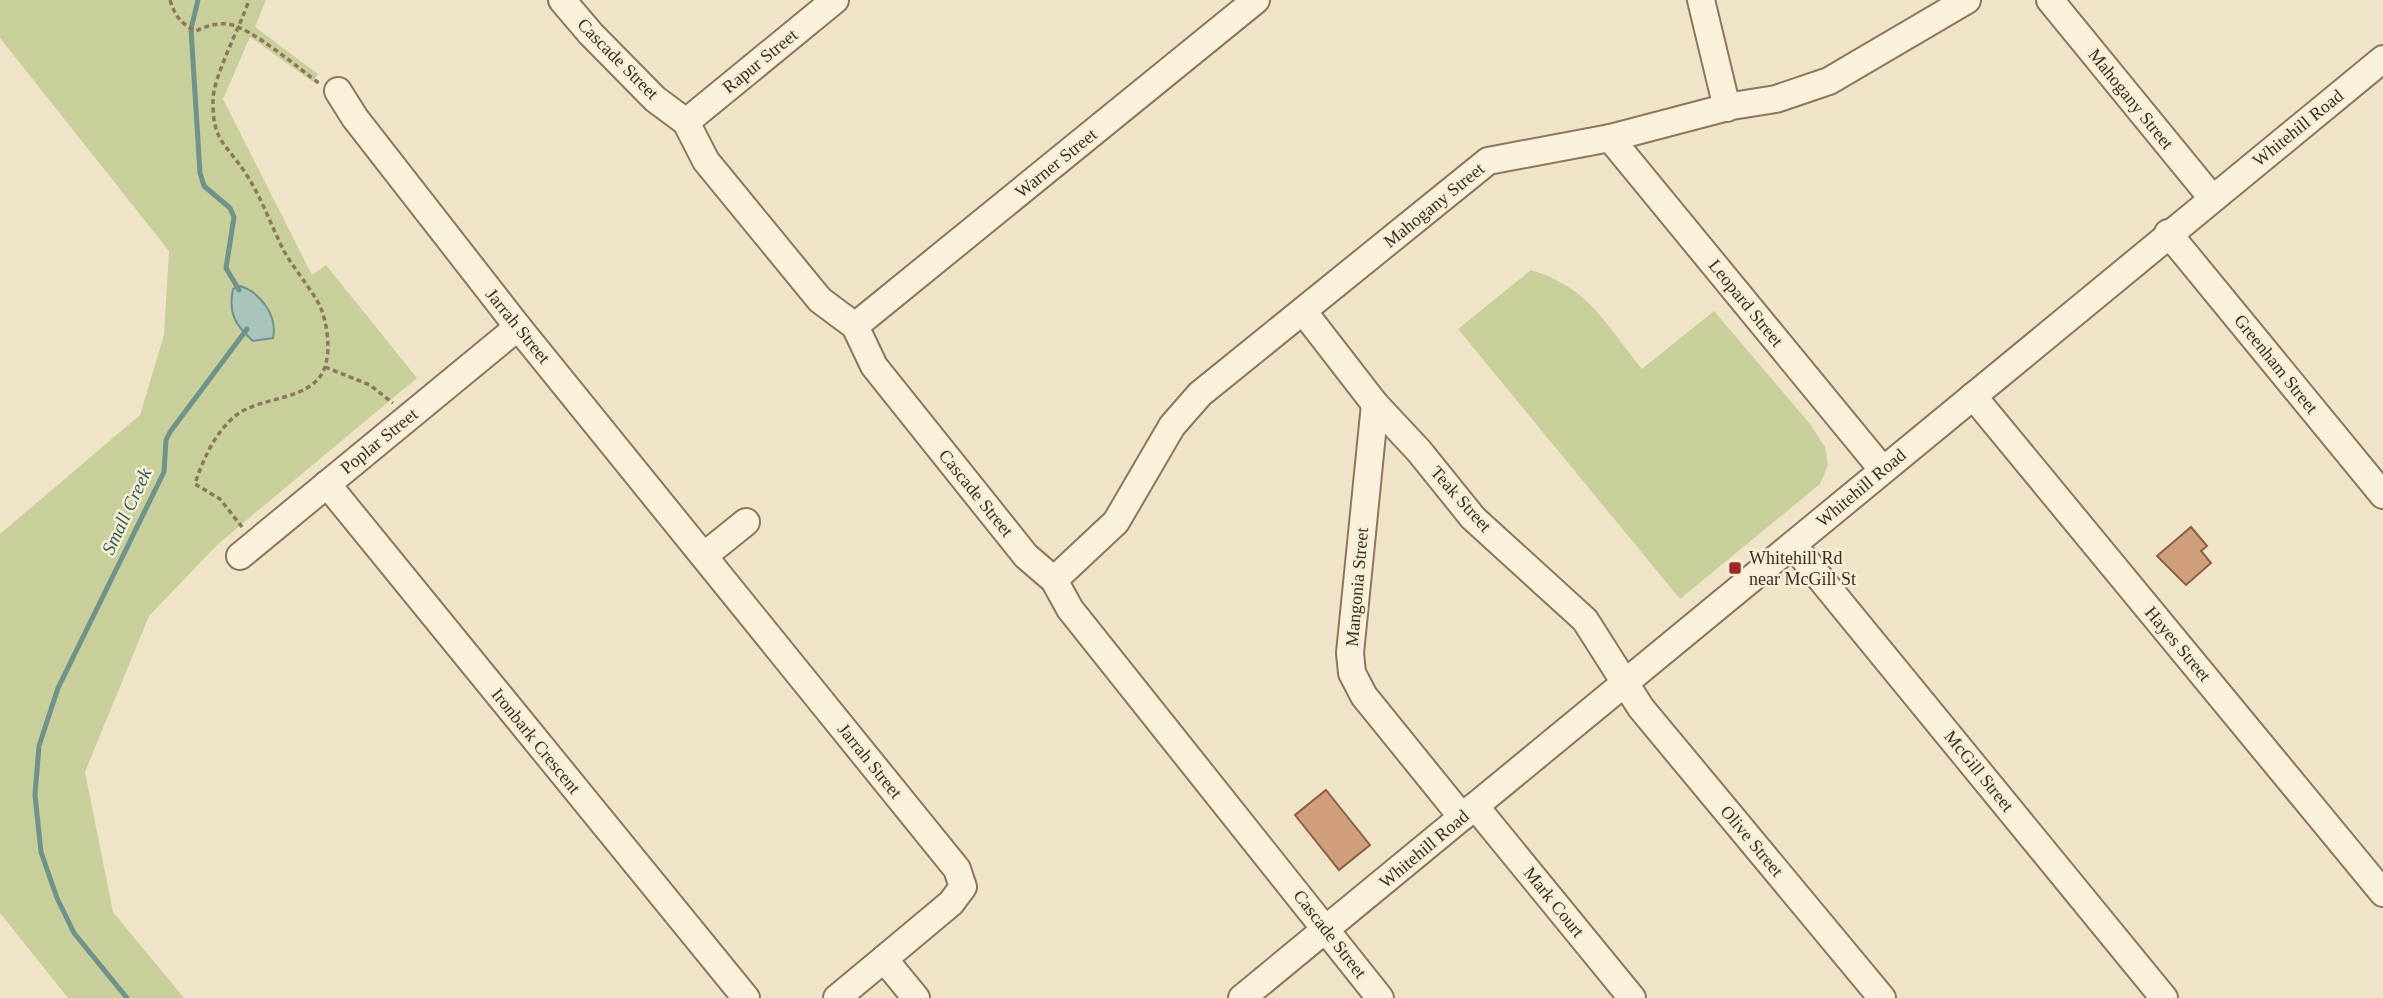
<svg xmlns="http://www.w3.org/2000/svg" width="2383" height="998" viewBox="0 0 2383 998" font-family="Georgia,serif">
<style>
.green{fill:#c9cf9b}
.water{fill:#a9c4bc;stroke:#6f938a;stroke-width:2}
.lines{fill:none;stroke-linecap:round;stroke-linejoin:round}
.stream{stroke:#6f938a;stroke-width:5}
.building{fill:#cf9f7d;stroke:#8d5f41;stroke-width:2}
.minor-casing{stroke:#8d765c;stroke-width:30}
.path{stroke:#8d765c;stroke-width:3.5;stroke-dasharray:5 3.5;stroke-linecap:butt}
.minor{stroke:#faf1dc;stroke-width:26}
.poi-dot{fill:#9e2a2b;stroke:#f7eed8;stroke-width:2.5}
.labels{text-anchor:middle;stroke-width:5;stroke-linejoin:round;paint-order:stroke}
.street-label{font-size:18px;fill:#3d2e20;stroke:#f7eed8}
.poi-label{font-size:18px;fill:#3d2e20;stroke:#f7eed8;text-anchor:start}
.water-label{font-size:19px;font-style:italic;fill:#2f5d5a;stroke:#f7eed8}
</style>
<rect width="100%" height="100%" fill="#f0e4c8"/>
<!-- green -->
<g class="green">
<path d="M0,0H266L255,27L318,74L313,82L250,37L223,99L312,275L326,265L417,378L218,544L149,616L85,772L113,912L184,998H68L0,913V534L140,415L164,335L169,251L0,38Z"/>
<path d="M1531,270C1589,287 1606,325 1642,369L1714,311L1810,424L1825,447L1828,465L1820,484L1680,599L1458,329Z"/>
</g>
<!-- water -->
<path class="water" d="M240,286C260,292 278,316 273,338L253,341C235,325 228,313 233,289Z"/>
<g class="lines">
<!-- stream -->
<g class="stream">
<path d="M198,0L191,29L200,173L204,186L230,208L234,217L226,268L239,290"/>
<path d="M127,998L74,933L57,898L41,852L35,795L39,746L58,688L164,472L166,440L170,432L247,329"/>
</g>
</g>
<!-- building -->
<g class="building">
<path d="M2191,527L2207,546L2201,551L2211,563L2186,585L2157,556Z"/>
<path d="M1326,790L1370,845L1339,870L1295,815Z"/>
</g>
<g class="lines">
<defs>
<g id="minor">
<path d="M562,0L591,34L655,99L686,122L706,161L820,300L855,326L874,366L1026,556L1054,580L1070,609L1380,998"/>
<path d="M1701,0L1727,108"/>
<path d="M2050,0L2212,198"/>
<path d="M338,91L355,118L518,327L957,869L963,887L951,903L884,959"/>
<path d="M686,122L835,0"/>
<path d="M1610,138L1882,469"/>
<path d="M2168,233L2383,495"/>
<path d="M1303,311L1375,404L1419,451L1473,518L1585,620L1641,708L1882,998"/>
<path d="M855,326L1256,0"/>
<path d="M1973,396L2383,893"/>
<path d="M1375,404L1350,653L1352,673L1364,696L1462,817"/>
<path d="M327,484L746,998"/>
<path d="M1793,545L2164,998"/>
<path d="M705,555L746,522"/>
<path d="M240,556L518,327"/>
<path d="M1054,580L1116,522L1172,426L1200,394L1488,161L1610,138L1732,106L1776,99L1829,81L1967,0"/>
<path d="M1475,806L1632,998"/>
<path d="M837,998L884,959L916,998"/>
<path d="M1242,998L2383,59"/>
</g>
</defs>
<!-- minor casing -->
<use href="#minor" class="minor-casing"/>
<!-- path -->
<g class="path">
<path d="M170,0C175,16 181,24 196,31C206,26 216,23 228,24C249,26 301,70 320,84"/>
<path d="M325,367L370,385L393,403"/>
<path d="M242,527L220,499L195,484C203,459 215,433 235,416C261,395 313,402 325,367C331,348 327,321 319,304C309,286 294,269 284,251C271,226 262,198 246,174C227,144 212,142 213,100C213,77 241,25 249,0"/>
</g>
<!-- minor -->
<use href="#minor" class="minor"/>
</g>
<!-- markers -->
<rect class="poi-dot" x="1728" y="561" width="14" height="14" rx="3.5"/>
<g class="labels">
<!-- street labels -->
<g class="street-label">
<text transform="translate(618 59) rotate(45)" y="6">Cascade Street</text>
<text transform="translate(760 61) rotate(-39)" y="6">Rapur Street</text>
<text transform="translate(2131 99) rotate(51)" y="6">Mahogany Street</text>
<text transform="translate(2298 128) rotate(-39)" y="6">Whitehill Road</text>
<text transform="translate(1056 163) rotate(-39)" y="6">Warner Street</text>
<text transform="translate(1434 205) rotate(-39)" y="6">Mahogany Street</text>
<text transform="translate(1746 303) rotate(51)" y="6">Leopard Street</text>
<text transform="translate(518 326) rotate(51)" y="6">Jarrah Street</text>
<text transform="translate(2276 364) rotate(51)" y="6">Greenham Street</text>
<text transform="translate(379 441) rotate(-39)" y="6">Poplar Street</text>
<text transform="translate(1861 488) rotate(-40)" y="6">Whitehill Road</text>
<text transform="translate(976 493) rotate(51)" y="6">Cascade Street</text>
<text transform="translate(1461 499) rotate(48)" y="6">Teak Street</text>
<text transform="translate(1357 587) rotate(-85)" y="6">Mangonia Street</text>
<text transform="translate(2178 644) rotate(50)" y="6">Hayes Street</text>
<text transform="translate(536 741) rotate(51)" y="6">Ironbark Crescent</text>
<text transform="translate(870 761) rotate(51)" y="6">Jarrah Street</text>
<text transform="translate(1979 771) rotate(51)" y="6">McGill Street</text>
<text transform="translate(1752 841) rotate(50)" y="6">Olive Street</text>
<text transform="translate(1424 849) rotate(-40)" y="6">Whitehill Road</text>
<text transform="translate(1554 902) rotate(51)" y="6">Mark Court</text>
<text transform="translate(1330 934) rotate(52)" y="6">Cascade Street</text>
</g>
<!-- poi labels -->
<g class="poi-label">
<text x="1749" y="564">Whitehill Rd<tspan x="1749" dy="21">near McGill St</tspan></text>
</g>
<!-- water labels -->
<g class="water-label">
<text transform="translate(126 511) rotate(-65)" y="7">Small Creek</text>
</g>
</g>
</svg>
